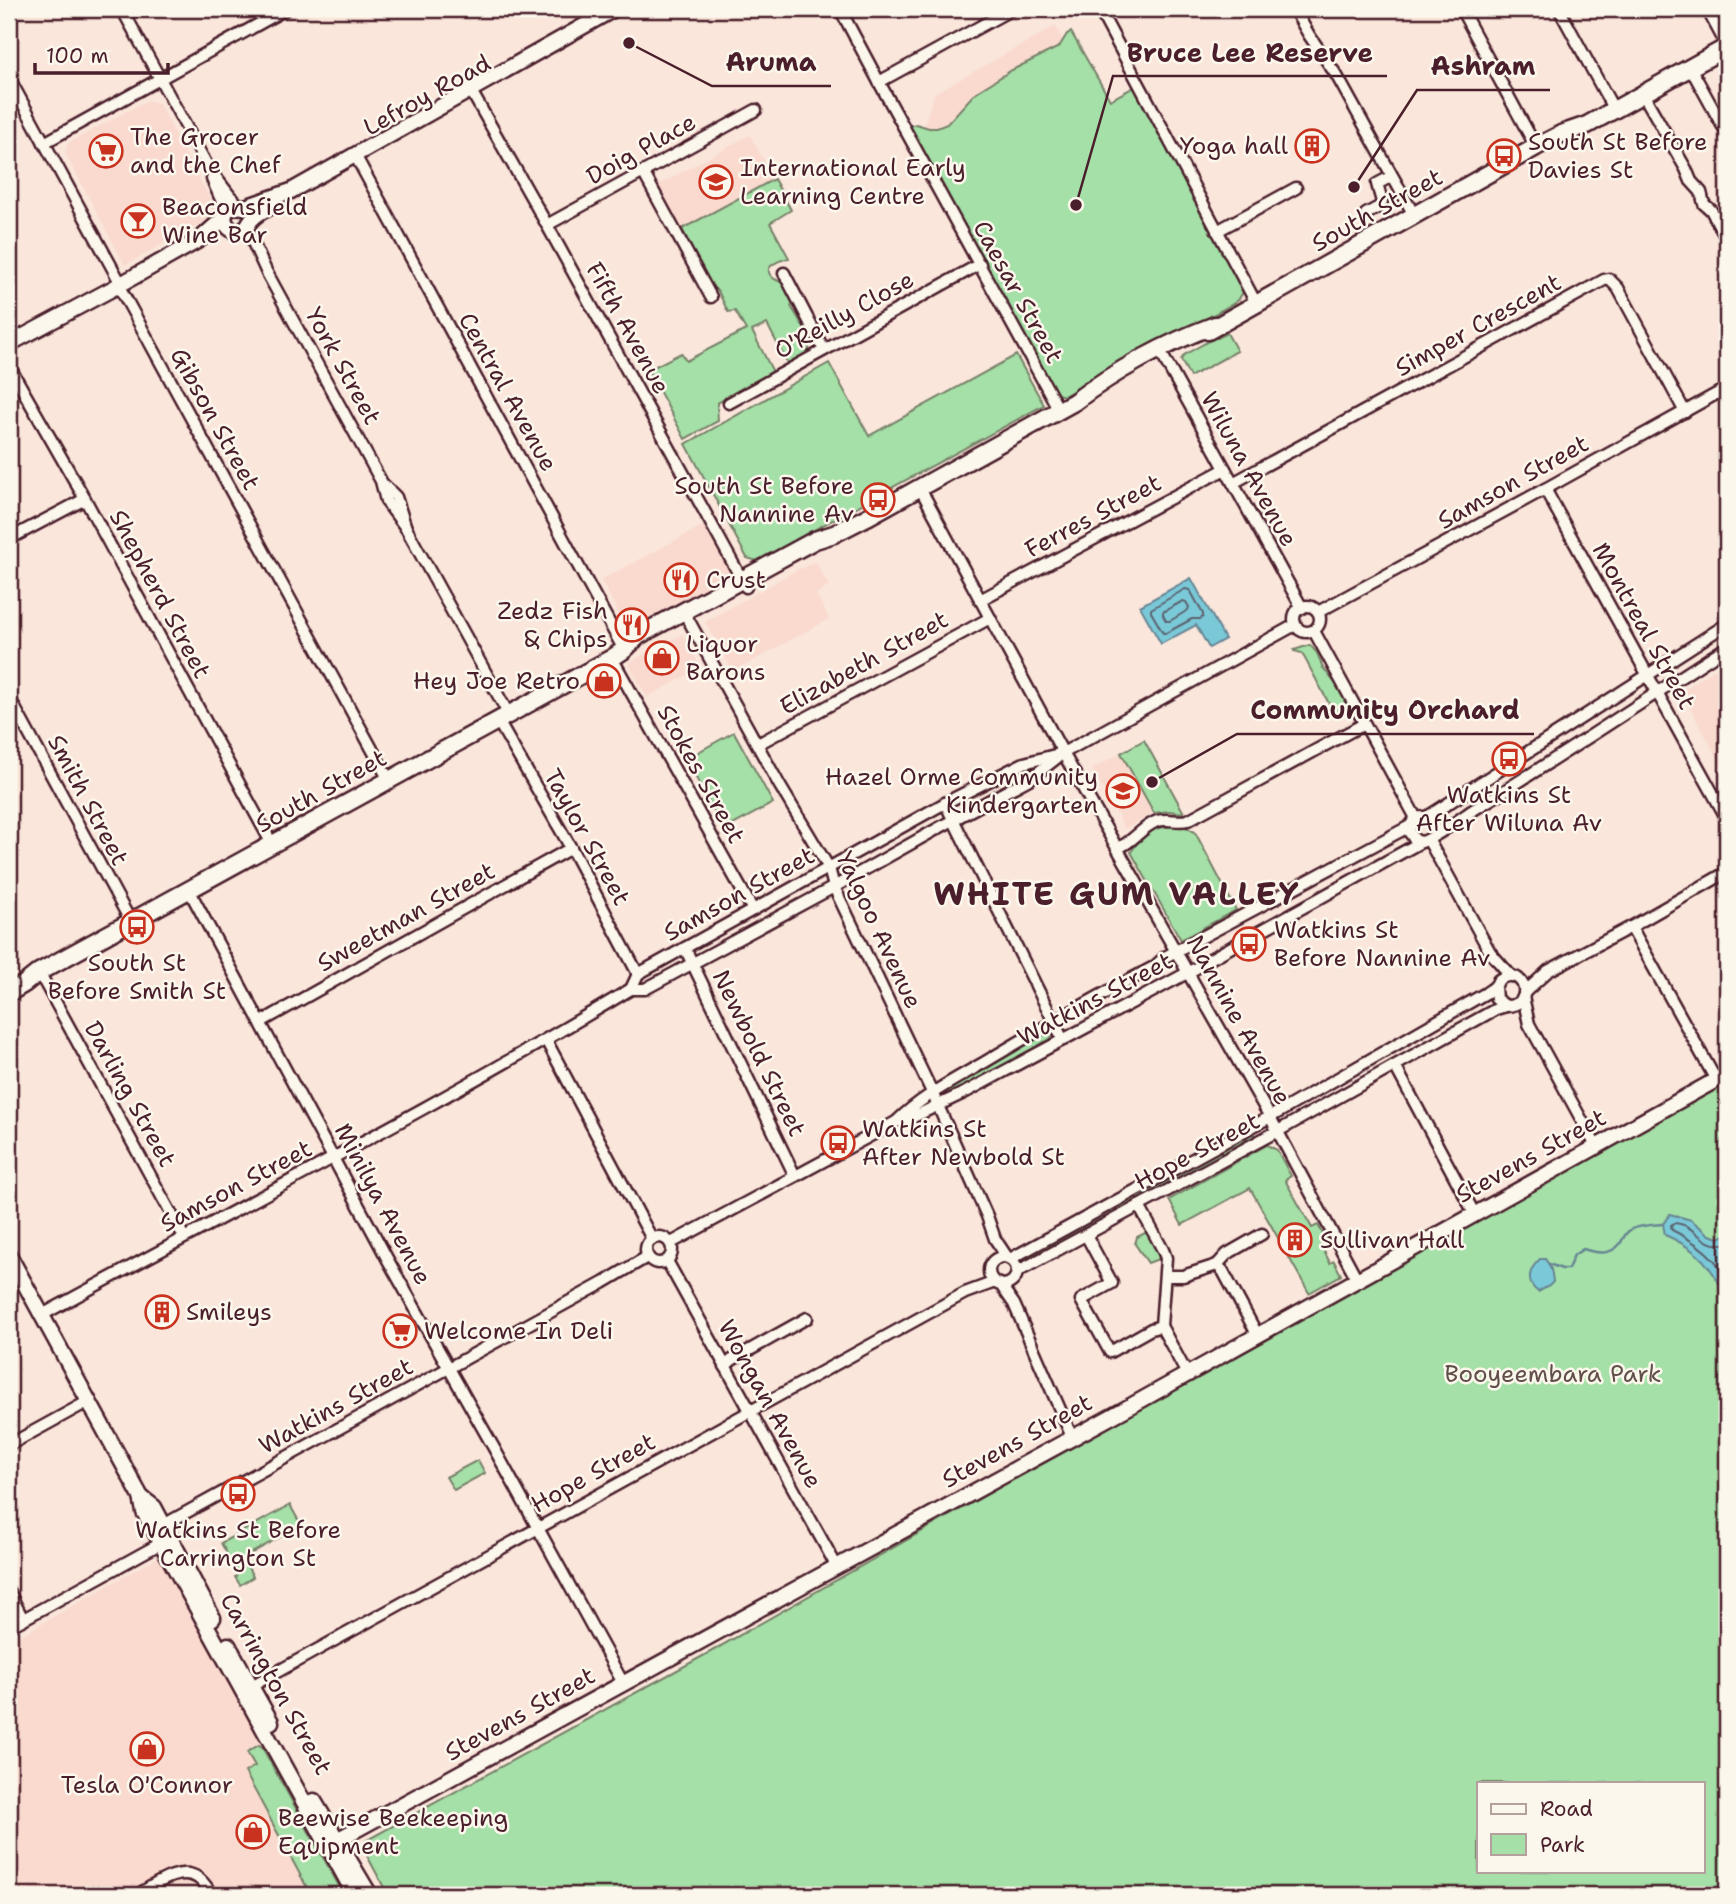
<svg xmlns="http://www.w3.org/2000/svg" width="1736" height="1904" viewBox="0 0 1736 1904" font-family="'Shantell Sans',sans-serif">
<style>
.built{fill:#fadacf}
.green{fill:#a4e0a7;stroke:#778069;stroke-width:2;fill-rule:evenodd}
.water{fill:#7ac9d8;stroke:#678593;stroke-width:2}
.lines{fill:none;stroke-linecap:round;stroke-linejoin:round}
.shore{stroke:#5d6370;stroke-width:2}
.stream{stroke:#678593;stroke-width:2.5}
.street-casing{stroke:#4a1f2b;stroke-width:15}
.secondary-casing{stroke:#4a1f2b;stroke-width:19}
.primary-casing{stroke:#4a1f2b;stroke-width:21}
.street{stroke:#fbf7ec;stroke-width:10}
.secondary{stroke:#fbf7ec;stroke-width:14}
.primary{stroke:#fbf7ec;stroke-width:16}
.labels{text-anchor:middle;stroke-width:5;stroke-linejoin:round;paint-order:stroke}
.street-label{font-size:24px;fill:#4a1f2b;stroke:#fbf7ec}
.poi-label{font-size:24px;fill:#4a1f2b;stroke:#fbf7ec;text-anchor:start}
.park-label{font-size:24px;fill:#604f4a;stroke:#fbf7ec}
.district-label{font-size:32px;font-weight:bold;letter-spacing:2px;fill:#4a1f2b;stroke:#fbf7ec}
.leader{fill:none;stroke:#4a1f2b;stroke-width:2.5}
.callout-dot{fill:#4a1f2b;stroke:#fbf7ec;stroke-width:2.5}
.callout-label{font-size:26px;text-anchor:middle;font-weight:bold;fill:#4a1f2b;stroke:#fbf7ec;stroke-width:5;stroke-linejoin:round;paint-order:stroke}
</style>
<rect width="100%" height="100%" fill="#fae6db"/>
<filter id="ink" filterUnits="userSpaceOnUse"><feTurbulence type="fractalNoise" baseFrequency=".0143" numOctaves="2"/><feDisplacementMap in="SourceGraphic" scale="14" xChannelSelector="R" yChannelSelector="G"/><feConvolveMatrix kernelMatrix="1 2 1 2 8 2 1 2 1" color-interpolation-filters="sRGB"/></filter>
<g filter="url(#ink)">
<!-- built -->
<g class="built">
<path d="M1056,26L1072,60L995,116L919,138L935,93Z"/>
<path d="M148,100L159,103L196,174L216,208L213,217L125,265L65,153L68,143Z"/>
<path d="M750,135L774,179L682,229L658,185Z"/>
<path d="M706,524L732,575L632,630L627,629L601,580Z"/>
<path d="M815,561L829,586L816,594L829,619L733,672L705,622L800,568L802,569Z"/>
<path d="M683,634L701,668L647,697L628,663Z"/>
<path d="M1727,661V775L1681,691Z"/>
<path d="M1121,753L1154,813L1125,829L1092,769Z"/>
<path d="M158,1557L347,1895H9V1642Z"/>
</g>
<!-- green -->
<g class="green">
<path d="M1071,32L1110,100L1136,86L1240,282L1243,292L1239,299L1233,304L1066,395C1059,396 1056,394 1053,389L909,126L916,124L929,128H937L947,124L975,93L1012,70L1059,47L1067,34Z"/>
<path d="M774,179L791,210L770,223L789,258C781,260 760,266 773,278C776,280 780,281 783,284C788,289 792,296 795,302L791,306C798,319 819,345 804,357C800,361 794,363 789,366L767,324L752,331L774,374L717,403L718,421L685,439L648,370L681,353L686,361L746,330L735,311L728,312L718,291L711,286L682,229Z"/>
<path d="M1227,333L1237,351L1190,377L1181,360L1184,355L1214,338H1218Z"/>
<path d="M1016,355L1044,405L757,561L747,558L686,444L829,363L869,436Z"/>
<path d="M1310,645L1317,653L1323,668L1336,684L1348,705L1334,713L1302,653L1294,651V650Z"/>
<path d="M734,732L773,803L724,830L686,759Z"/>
<path d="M1144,740L1184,813L1169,811L1154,813L1121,753Z"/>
<path d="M1173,826H1184L1195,832L1236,910L1181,940L1131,852C1144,832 1149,828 1173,826Z"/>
<path d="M1046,1032L1052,1037L1051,1041L949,1096L944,1093L945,1090Z"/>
<path d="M1727,1081V1895H388L362,1846L367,1840L712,1651L1270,1333ZM1479,1783H1703V1871H1479Z"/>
<path d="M1252,1129L1256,1137L1070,1239L1023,1263L1021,1259L1051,1238Z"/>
<path d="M1267,1145L1277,1150L1291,1176L1285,1180L1312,1228L1318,1225L1329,1245L1323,1249L1330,1263L1334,1261L1341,1275L1309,1293L1250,1188L1182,1225L1169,1200Z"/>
<path d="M1147,1232L1150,1233L1161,1258L1148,1263L1135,1244L1137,1237Z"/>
<path d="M478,1460L485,1473L454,1490L446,1477Z"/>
<path d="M290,1505L301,1525L243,1558L253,1577L240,1585L235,1577L238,1574L221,1543Z"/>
<path d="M259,1745L262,1747L344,1895H311L245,1772L255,1766L247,1752Z"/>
</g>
<!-- water -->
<g class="water">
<path d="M1191,578L1225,639L1209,648L1196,625L1161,644L1140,606Z"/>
<path d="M1670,1214L1691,1220L1710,1235L1719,1238L1727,1234V1287L1720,1285C1707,1260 1691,1246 1665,1235L1663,1224Z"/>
<path d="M1540,1259H1545C1551,1266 1552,1272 1553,1282L1549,1286L1538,1292C1525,1282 1529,1269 1540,1259Z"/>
</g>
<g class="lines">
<!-- shore -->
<g class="shore">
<path d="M1185,589L1190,590L1203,614V617L1200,619H1192L1166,633H1163L1151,612V609Z"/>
<path d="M1183,601L1186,602L1189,607L1188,610L1170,621H1166L1163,615V612Z"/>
<path d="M1727,1243C1707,1249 1701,1234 1686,1226C1683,1224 1679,1224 1675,1223L1671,1225L1672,1230C1687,1237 1703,1248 1715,1261C1720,1267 1722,1275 1727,1280"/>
</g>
<!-- stream -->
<path class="stream" d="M1549,1264L1562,1269H1568L1574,1255L1583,1249C1596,1253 1610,1256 1620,1244C1623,1239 1625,1233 1630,1230C1638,1225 1653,1225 1663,1224"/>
<defs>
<g id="street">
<path d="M122,9L208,167L230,196L240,206"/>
<path d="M840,9L879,82L1059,410"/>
<path d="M1099,9L1256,303"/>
<path d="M1294,9L1309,35L1337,76L1414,215"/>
<path d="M1461,9L1536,147"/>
<path d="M1559,9L1614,110"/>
<path d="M1707,9L1727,46"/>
<path d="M1687,69L1695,76L1727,134"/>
<path d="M9,78L121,284V290L389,780"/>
<path d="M879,82L1012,9"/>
<path d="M470,89L547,225L746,587"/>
<path d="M1643,94L1686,169L1691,181L1701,192L1704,204L1711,210L1727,240"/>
<path d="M44,143L286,9"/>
<path d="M355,155L624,650"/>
<path d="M643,172L711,297"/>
<path d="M212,179L226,211"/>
<path d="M1366,214L1379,207L1382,202L1377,184L1392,176"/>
<path d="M547,225L756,110"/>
<path d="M246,227L266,271L381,481L386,501L406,528"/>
<path d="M1217,231L1296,188"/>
<path d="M784,273L824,350"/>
<path d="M1160,351L1302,608"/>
<path d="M9,366L85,499L272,844"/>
<path d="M729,403L980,264"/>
<path d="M1233,483L1604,280L1609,279L1618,288L1685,412"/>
<path d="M384,485L396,497L406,528L509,715"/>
<path d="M920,488L1063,753L1270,1117L1357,1279"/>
<path d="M1545,489L1727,819"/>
<path d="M9,539L85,499"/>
<path d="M980,600L1225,469"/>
<circle cx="1307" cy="619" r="13"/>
<path d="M684,612L780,786L829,868L834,887L931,1090L987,1216L995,1239L1007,1257"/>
<path d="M1318,612L1545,489L1727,388"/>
<path d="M1314,631L1416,818"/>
<path d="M612,658L753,910"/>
<path d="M9,697L131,922"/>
<path d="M498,721L571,848L638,974"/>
<path d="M758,744L990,618"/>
<path d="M945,803L1063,1040"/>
<path d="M1427,817L1727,624"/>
<path d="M1429,841L1490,952L1511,976"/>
<path d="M1421,842L1415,840L1410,833C1409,823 1415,817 1424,817C1433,819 1437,826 1434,835"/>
<path d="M1118,848C1133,842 1140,829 1155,822C1166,817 1177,823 1188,820L1364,724"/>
<path d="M189,890L389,1262L495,1450L623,1683"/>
<path d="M1631,927L1716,1080"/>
<path d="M685,948L795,1176"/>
<path d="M39,972L184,1237"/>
<path d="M631,989L638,974L945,803L1024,763L1059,754"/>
<path d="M1524,993L1548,971L1631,927L1727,872"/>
<path d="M1523,997L1529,1024L1596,1146"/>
<path d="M261,1022L571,848"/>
<path d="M546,1040L652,1239"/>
<path d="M1395,1066L1474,1213"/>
<path d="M896,1122L909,1119L966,1092L1200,966L1210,959L1421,842C1430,841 1460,819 1470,812C1557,759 1642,702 1727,647"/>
<path d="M1139,1206L1163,1250L1166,1258L1161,1326L1187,1374"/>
<path d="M1086,1235L1112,1283L1081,1300L1110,1352L1151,1329L1161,1326"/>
<circle cx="659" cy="1250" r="13"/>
<path d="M671,1243L896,1122C921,1097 954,1080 985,1062C1040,1029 1096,997 1154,967L1165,957L1410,826"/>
<circle cx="1003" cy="1271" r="14"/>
<path d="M1010,1259L1279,1112L1486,993C1488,991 1493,989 1495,986C1500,981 1495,981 1502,978C1524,966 1537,1006 1506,1006L1496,999L1495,987"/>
<path d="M667,1261L837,1567"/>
<path d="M1217,1265L1227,1254L1262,1234"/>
<path d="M1017,1272L1287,1126L1496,1009L1506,1006"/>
<path d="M1166,1276H1183L1217,1265L1223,1271L1257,1334"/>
<path d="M1000,1284L1014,1304L1072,1437"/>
<path d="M42,1315C239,1207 439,1105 631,989H645L834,887L953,820L1031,778L1063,753L1295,625"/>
<path d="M725,1366L732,1360L807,1318"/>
<path d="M9,1445L89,1401"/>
<path d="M158,1528L603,1283L647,1257"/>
<path d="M9,1592L23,1619"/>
<path d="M9,1627L165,1541"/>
<path d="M246,1689L965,1293L995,1282"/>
<path d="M137,1895C153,1886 180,1865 198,1878C204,1882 208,1889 212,1895"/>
</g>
<g id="secondary">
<path d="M224,218C226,228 236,237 246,227C249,225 250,220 253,218C259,212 267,209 274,205"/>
<path d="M9,344L121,284L199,240L224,218L226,211L232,206L245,207L291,191L614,9"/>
<path d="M9,1255L141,1497L144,1512L355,1895"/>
<path d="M141,1497L154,1507L213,1618"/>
<path d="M228,1645L271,1722"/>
<path d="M314,1801L370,1895"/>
<path d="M328,1845L1127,1408L1727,1074"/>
</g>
<g id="primary">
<path d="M1208,331L1536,147L1561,134L1587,125L1727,47"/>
<path d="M9,993L24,984L39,972L612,658L624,650L638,636L815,540L834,534L867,517L1074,402C1115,371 1166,343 1215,325"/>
</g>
</defs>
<!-- street casing -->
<use href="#street" class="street-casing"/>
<!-- secondary casing -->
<use href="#secondary" class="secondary-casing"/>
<!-- primary casing -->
<use href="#primary" class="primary-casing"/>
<!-- street -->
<use href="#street" class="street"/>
<!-- secondary -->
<use href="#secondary" class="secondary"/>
<!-- primary -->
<use href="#primary" class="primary"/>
</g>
</g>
<!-- icons -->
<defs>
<symbol id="building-ring" viewBox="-11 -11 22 22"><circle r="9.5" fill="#fbf7ec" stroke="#c8321e" stroke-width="1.5"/><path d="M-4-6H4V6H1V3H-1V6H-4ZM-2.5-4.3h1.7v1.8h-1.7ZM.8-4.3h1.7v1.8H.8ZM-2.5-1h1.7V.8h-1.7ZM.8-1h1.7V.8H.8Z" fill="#c8321e"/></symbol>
<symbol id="supermarket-ring" viewBox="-11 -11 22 22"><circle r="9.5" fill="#fbf7ec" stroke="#c8321e" stroke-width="1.5"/><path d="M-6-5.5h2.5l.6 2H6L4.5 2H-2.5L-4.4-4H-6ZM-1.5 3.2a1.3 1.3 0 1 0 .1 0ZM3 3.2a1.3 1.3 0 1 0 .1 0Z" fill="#c8321e"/></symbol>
<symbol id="bus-ring" viewBox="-11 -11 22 22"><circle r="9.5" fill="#fbf7ec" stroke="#c8321e" stroke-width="1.5"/><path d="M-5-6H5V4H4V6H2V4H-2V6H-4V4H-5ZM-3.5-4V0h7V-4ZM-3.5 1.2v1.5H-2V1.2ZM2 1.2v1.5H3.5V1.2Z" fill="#c8321e"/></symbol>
<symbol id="school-ring" viewBox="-11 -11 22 22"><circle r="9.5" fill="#fbf7ec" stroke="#c8321e" stroke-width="1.5"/><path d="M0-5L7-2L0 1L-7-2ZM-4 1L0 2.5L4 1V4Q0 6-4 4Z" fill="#c8321e"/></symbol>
<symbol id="bar-ring" viewBox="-11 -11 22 22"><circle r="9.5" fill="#fbf7ec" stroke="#c8321e" stroke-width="1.5"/><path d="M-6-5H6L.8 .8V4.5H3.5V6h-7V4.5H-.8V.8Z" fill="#c8321e"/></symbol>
<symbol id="restaurant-ring" viewBox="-11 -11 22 22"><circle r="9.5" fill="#fbf7ec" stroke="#c8321e" stroke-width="1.5"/><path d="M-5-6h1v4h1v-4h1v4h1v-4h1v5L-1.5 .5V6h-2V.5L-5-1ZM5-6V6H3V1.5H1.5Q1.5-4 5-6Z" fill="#c8321e"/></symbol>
<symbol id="shop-ring" viewBox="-11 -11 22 22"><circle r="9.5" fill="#fbf7ec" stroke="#c8321e" stroke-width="1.5"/><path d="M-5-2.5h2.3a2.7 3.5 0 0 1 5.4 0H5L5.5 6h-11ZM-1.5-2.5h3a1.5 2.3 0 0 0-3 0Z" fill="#c8321e"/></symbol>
</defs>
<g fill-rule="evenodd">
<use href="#building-ring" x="1293" y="127" width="38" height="38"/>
<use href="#supermarket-ring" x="87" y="132" width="38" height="38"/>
<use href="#bus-ring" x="1485" y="137" width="38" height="38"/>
<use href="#school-ring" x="697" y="163" width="38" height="38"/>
<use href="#bar-ring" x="119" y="202" width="38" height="38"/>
<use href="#bus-ring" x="859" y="481" width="38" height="38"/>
<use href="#restaurant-ring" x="662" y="561" width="38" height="38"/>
<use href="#restaurant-ring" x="613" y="606" width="38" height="38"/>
<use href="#shop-ring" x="643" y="639" width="38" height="38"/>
<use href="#shop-ring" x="585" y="662" width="38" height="38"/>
<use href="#bus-ring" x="1490" y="740" width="38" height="38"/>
<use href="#school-ring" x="1104" y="772" width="38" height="38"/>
<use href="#bus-ring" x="118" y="908" width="38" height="38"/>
<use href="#bus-ring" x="1230" y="925" width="38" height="38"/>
<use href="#bus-ring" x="819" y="1124" width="38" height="38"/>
<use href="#building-ring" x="1276" y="1221" width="38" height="38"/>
<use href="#building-ring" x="143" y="1293" width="38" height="38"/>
<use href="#supermarket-ring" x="381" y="1312" width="38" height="38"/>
<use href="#bus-ring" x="219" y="1475" width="38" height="38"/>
<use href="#shop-ring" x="128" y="1730" width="38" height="38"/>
<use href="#shop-ring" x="234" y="1813" width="38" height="38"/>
</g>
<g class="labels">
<!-- street labels -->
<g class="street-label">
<text transform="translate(427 95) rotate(-29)" y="8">Lefroy Road</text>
<text transform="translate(641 149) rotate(-29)" y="8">Doig Place</text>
<text transform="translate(1377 210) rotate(-29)" y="8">South Street</text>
<text transform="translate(1018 292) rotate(61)" y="8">Caesar Street</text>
<text transform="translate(844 315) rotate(-29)" y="8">O'Reilly Close</text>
<text transform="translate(1478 325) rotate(-29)" y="8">Simper Crescent</text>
<text transform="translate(628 328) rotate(61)" y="8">Fifth Avenue</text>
<text transform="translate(343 366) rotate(61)" y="8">York Street</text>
<text transform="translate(508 392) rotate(61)" y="8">Central Avenue</text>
<text transform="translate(215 419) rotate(61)" y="8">Gibson Street</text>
<text transform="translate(1249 469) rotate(61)" y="8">Wiluna Avenue</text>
<text transform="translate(1513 482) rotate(-29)" y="8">Samson Street</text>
<text transform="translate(1093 516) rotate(-28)" y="8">Ferres Street</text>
<text transform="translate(160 594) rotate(62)" y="8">Shepherd Street</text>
<text transform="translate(1644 626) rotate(61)" y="8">Montreal Street</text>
<text transform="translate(864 663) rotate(-29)" y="8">Elizabeth Street</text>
<text transform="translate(701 774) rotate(61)" y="8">Stokes Street</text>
<text transform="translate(321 791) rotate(-29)" y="8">South Street</text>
<text transform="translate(88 800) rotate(62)" y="8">Smith Street</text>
<text transform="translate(587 837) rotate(61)" y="8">Taylor Street</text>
<text transform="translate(739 894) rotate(-29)" y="8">Samson Street</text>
<text transform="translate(406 917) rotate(-29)" y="8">Sweetman Street</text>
<text transform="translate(879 930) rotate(65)" y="8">Yalgoo Avenue</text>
<text transform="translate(1095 999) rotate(-28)" y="8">Watkins Street</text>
<text transform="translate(1239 1020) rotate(61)" y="8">Nannine Avenue</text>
<text transform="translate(759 1053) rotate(64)" y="8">Newbold Street</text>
<text transform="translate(130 1094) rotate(61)" y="8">Darling Street</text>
<text transform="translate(1197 1151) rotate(-28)" y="8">Hope Street</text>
<text transform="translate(1531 1156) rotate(-29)" y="8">Stevens Street</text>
<text transform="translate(236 1186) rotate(-28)" y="8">Samson Street</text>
<text transform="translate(383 1204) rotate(62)" y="8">Minilya Avenue</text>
<text transform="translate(770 1404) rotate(61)" y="8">Wongan Avenue</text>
<text transform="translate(336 1406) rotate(-29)" y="8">Watkins Street</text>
<text transform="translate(1017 1441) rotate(-29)" y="8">Stevens Street</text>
<text transform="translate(593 1473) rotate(-29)" y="8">Hope Street</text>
<text transform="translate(276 1684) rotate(61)" y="8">Carrington Street</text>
<text transform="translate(520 1714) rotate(-29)" y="8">Stevens Street</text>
</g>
<!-- poi labels -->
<g class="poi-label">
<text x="130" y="145">The Grocer<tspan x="130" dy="28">and the Chef</tspan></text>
<text x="1528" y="150">South St Before<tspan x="1528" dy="28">Davies St</tspan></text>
<text x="1288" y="154" text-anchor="end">Yoga hall</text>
<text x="740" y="176">International Early<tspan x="740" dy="28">Learning Centre</tspan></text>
<text x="162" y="215">Beaconsfield<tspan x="162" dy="28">Wine Bar</tspan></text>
<text x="854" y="494" text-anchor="end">South St Before<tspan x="854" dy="28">Nannine Av</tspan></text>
<text x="706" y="588">Crust</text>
<text x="608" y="619" text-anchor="end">Zedz Fish<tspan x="608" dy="28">&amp; Chips</tspan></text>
<text x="686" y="652">Liquor<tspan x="686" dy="28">Barons</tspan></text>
<text x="580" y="689" text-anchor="end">Hey Joe Retro</text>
<text x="1098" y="785" text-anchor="end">Hazel Orme Community<tspan x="1098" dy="28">Kindergarten</tspan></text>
<text x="1509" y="803" text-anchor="middle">Watkins St<tspan x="1509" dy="28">After Wiluna Av</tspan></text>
<text x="1274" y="938">Watkins St<tspan x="1274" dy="28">Before Nannine Av</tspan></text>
<text x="137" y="971" text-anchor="middle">South St<tspan x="137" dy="28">Before Smith St</tspan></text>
<text x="862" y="1137">Watkins St<tspan x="862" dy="28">After Newbold St</tspan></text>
<text x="1320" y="1248">Sullivan Hall</text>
<text x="186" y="1320">Smileys</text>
<text x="424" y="1339">Welcome In Deli</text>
<text x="238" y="1538" text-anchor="middle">Watkins St Before<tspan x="238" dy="28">Carrington St</tspan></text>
<text x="147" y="1793" text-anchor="middle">Tesla O'Connor</text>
<text x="278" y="1826">Beewise Beekeeping<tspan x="278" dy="28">Equipment</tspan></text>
</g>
<!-- park labels -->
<g class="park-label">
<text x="1553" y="1382">Booyeembara Park</text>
</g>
<!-- district labels -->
<g class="district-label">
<text x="1117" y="905">WHITE GUM VALLEY</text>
</g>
</g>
<!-- callouts -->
<path class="leader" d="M1076 205L1113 76H1387M629 43L712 86H831M1354 187L1417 90H1550M1152 782L1237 734H1534"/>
<g class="callout-dot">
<circle cx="1076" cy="205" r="7"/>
<circle cx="629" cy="43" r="7"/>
<circle cx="1354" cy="187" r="7"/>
<circle cx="1152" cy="782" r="7"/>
</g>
<g class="callout-label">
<text x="1250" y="62">Bruce Lee Reserve</text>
<text x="771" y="71">Aruma</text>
<text x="1483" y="75">Ashram</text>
<text x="1385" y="719">Community Orchard</text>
</g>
<!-- margin -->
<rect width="1736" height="1904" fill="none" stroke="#fbf7ec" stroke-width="35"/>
<rect x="18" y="18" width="1701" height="1869" fill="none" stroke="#4a1f2b" stroke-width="2.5" filter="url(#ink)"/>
<!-- legend -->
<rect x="1477" y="1782" width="228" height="91" fill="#fbf7ec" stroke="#b4a19f" stroke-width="2"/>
<rect x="1491" y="1804" width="35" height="10" fill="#fbf7ec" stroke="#b4a19f" stroke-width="2"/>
<text x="1540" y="1816" font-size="21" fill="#4a1f2b">Road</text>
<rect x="1491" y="1834" width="35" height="21" fill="#a4e0a7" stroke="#b4a19f" stroke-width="2"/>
<text x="1540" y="1852" font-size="21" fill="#4a1f2b">Park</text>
<!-- scale -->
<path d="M35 63v10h133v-10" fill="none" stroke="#4a1f2b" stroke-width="3.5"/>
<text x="46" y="63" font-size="21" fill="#4a1f2b" stroke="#fbf7ec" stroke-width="5" paint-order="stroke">100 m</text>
</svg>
